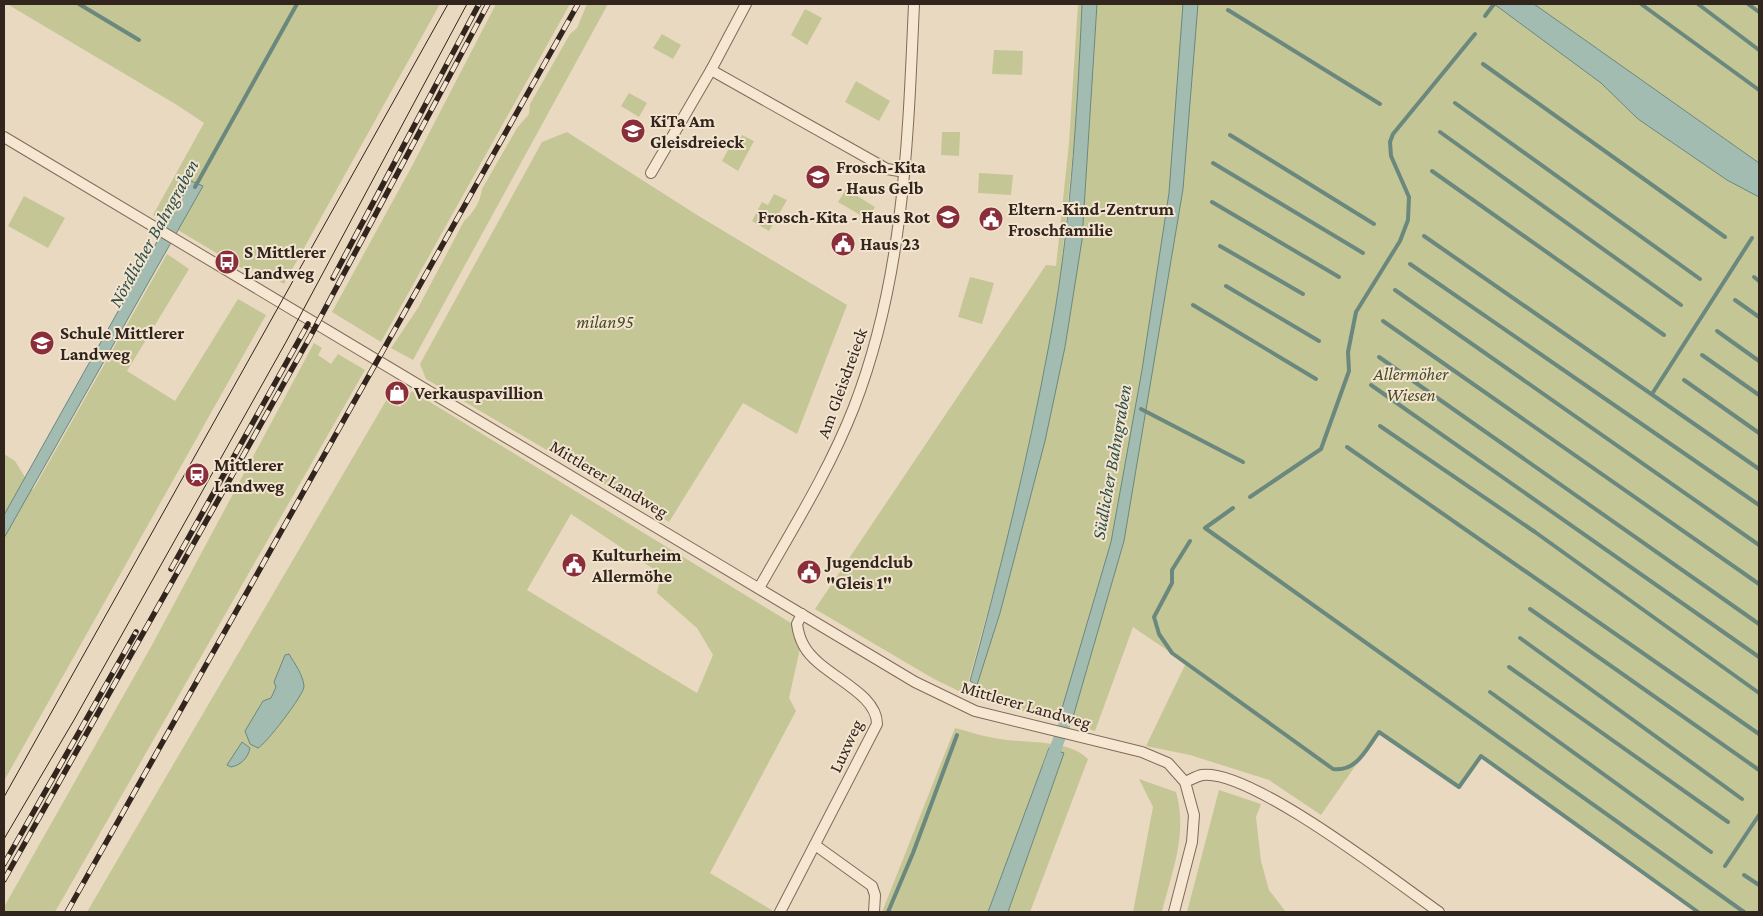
<svg xmlns="http://www.w3.org/2000/svg" width="1763" height="916" viewBox="0 0 1763 916" font-family="'Crimson Pro',serif">
<style>
.green{fill:#c5c695;fill-rule:evenodd}
.water{fill:#a2bcb2;stroke:#6b887e}
.lines{fill:none;stroke-linecap:round;stroke-linejoin:round}
.stream{stroke:#6b887e;stroke-width:4}
.canal{stroke:#a2bcb2;stroke-width:12}
.street-casing{stroke:#816a59;stroke-width:12}
.street{stroke:#f5e7d2;stroke-width:10}
.tram{stroke:#31251d;stroke-width:1}
.rail-casing{stroke:#31251d;stroke-width:5.5}
.rail{stroke:#f2e4cf;stroke-width:4;stroke-dasharray:11;stroke-linecap:butt}
.labels{text-anchor:middle;stroke-width:4;stroke-linejoin:round;paint-order:stroke}
.poi-label{font-size:18px;font-weight:bold;fill:#31251d;stroke:#f2e4cf;text-anchor:start}
.park-label{font-size:18px;font-style:italic;fill:#464c25;stroke:#f2e4cf}
.street-label{font-size:18px;fill:#31251d;stroke:#f2e4cf}
.water-label{font-size:19px;font-style:italic;fill:#2d504a;stroke:#f2e4cf}
</style>
<rect width="100%" height="100%" fill="#e9d9c0"/>
<!-- green -->
<g class="green">
<path d="M7,4H440L284,284L255,268L248,272L153,215L204,123L177,105Z"/>
<path d="M496,4H570L381,342L332,312L412,166Z"/>
<path d="M587,4H608L413,360L391,348L418,308L464,221C474,212 480,202 482,189L517,128L529,114L530,104L570,34L577,28Z"/>
<path d="M1078,4H1082L1078,104L1061,268L1049,349L1008,539L965,694L934,679L815,609L1046,265L1056,266L1069,143Z"/>
<path d="M1097,4H1759V912H1698L1481,756L1459,787L1379,732L1321,815L1269,780L1190,755L1146,746L1186,663L1133,627L1095,731L973,697L1000,613L1065,347L1082,240Z"/>
<path d="M805,9L822,18L807,45L791,35Z"/>
<path d="M662,34L681,45L673,59L653,48Z"/>
<path d="M994,50L1023,51L1022,75L992,74Z"/>
<path d="M856,81L890,101L879,121L845,102Z"/>
<path d="M629,93L647,103L639,117L621,106Z"/>
<path d="M567,132L697,215L847,305L797,434L743,403L669,522L426,379L420,364L542,142Z"/>
<path d="M942,132H960L959,156L941,155Z"/>
<path d="M742,135L754,141L738,171L722,161L734,139L739,141Z"/>
<path d="M979,173L1013,175L1011,195L978,193Z"/>
<path d="M846,189L875,207L867,219L838,202Z"/>
<path d="M774,194L787,200L769,231L752,221L762,202L768,205Z"/>
<path d="M24,196L65,218L48,248L8,226Z"/>
<path d="M167,254L189,269L127,371L175,401L238,299L266,315L4,781V454L15,461L33,490Z"/>
<path d="M970,277L994,283L982,324L958,317Z"/>
<path d="M314,343L322,348L318,355L331,364L338,354L365,370L55,912H4V907L152,645Z"/>
<path d="M412,391L804,631L789,698L796,711L710,873L775,912H87L387,399L400,407ZM571,514L661,574L657,593L697,628L713,655L697,693L527,590Z"/>
<path d="M955,728C968,731 981,736 994,738C1021,744 1068,738 1088,759L1030,912H1008L1064,753L1049,749L988,912H882Z"/>
<path d="M1139,779L1176,792C1188,834 1172,871 1162,912H1133L1153,807Z"/>
<path d="M1219,790L1261,804L1256,817L1261,861L1269,890L1286,912H1187Z"/>
</g>
<!-- water -->
<g class="water">
<path d="M1082,4H1097L1082,240L1065,347L1045,441L1000,613L977,685L970,681C1000,572 1027,462 1048,350C1070,236 1077,119 1082,4Z"/>
<path d="M1183,4H1198L1183,189L1124,541L1071,724L1058,722L1111,542L1142,370L1169,193Z"/>
<path d="M1494,4H1534L1759,163V197L1727,180L1638,119L1601,83Z"/>
<path d="M191,181L203,186L4,538V515Z"/>
<path d="M289,654C295,664 303,675 304,686C305,694 264,746 258,748L250,744L245,731L263,701L271,698L276,687L274,682L285,655Z"/>
<path d="M242,742L250,748C248,758 241,765 231,767L227,765Z"/>
<path d="M1049,748L1064,753L1008,912H988Z"/>
</g>
<g class="lines">
<!-- stream -->
<g class="stream">
<path d="M79,4L139,40"/>
<path d="M1641,4L1759,90"/>
<path d="M1698,4L1759,50"/>
<path d="M1748,4L1759,12"/>
<path d="M1228,10L1380,104"/>
<path d="M1485,16L1494,4"/>
<path d="M1483,64L1725,237"/>
<path d="M1455,103L1700,279"/>
<path d="M1440,132L1681,305"/>
<path d="M1230,135L1374,224"/>
<path d="M1213,163L1363,253"/>
<path d="M1432,171L1664,335"/>
<path d="M195,187L297,4"/>
<path d="M1212,202L1339,277"/>
<path d="M1424,236L1759,469"/>
<path d="M1220,246L1303,294"/>
<path d="M1410,264L1759,505"/>
<path d="M1754,277L1759,281"/>
<path d="M1226,286L1319,341"/>
<path d="M1395,290L1759,545"/>
<path d="M1735,300L1759,317"/>
<path d="M1193,305L1316,379"/>
<path d="M1383,321L1759,584"/>
<path d="M1717,331L1759,361"/>
<path d="M1702,355L1759,395"/>
<path d="M1379,357L1759,624"/>
<path d="M1684,380L1759,433"/>
<path d="M1371,385L1759,657"/>
<path d="M1652,394L1752,238"/>
<path d="M1141,409L1243,462"/>
<path d="M1380,426L1535,532L1759,693"/>
<path d="M1347,447L1759,734"/>
<path d="M1250,497L1321,449L1349,371L1348,352L1356,312L1400,241L1408,220L1409,197L1391,156L1390,142L1393,134L1475,34"/>
<path d="M1233,508L1205,528L1744,912"/>
<path d="M1190,541L1172,570V583L1154,617L1159,634L1172,653L1333,769C1357,772 1366,749 1379,732L1459,787L1481,756L1698,912"/>
<path d="M1530,609L1759,770"/>
<path d="M1520,638L1742,799"/>
<path d="M1509,667L1728,822"/>
<path d="M1490,692L1711,852"/>
<path d="M1725,866L1759,815"/>
<path d="M1744,875L1759,885"/>
<path d="M888,912L913,853L957,735"/>
</g>
<!-- canal -->
<path class="canal" d="M1049,766L1065,723"/>
<defs>
<g id="street">
<path d="M711,70L746,4"/>
<path d="M4,137L915,682L975,711L1142,752L1168,763L1185,782L1194,815L1192,842L1174,912"/>
<path d="M651,173L711,70L887,169L905,172"/>
<path d="M759,588C793,528 829,471 854,407C904,278 908,140 914,4"/>
<path d="M1185,782C1190,780 1197,776 1202,775C1250,768 1396,882 1439,912"/>
<path d="M815,845L872,886L875,895L874,912"/>
<path d="M780,912L877,724C877,691 820,675 804,646C800,639 798,632 797,624L802,614"/>
</g>
</defs>
<!-- street casing -->
<use href="#street" class="street-casing"/>
<!-- street -->
<use href="#street" class="street"/>
<!-- tram -->
<g class="tram">
<path d="M4,797L448,4"/>
<path d="M4,839L74,720L286,342L467,4"/>
</g>
<defs>
<g id="rail">
<path d="M333,278L479,4"/>
<path d="M171,569L308,324"/>
<path d="M4,864L136,632"/>
<path d="M4,880L310,337L488,4"/>
<path d="M67,912L578,4"/>
</g>
</defs>
<!-- rail casing -->
<use href="#rail" class="rail-casing"/>
<!-- rail -->
<use href="#rail" class="rail"/>
</g>
<!-- icons -->
<defs>
<symbol id="school-disc" viewBox="-11 -11 22 22"><circle r="9.5" fill="#8a2f39" stroke="#f2e4cf"/><path d="M0-5L7-2L0 1L-7-2ZM-4 1L0 2.5L4 1V4Q0 6-4 4Z" fill="#fff"/></symbol>
<symbol id="civic-disc" viewBox="-11 -11 22 22"><circle r="9.5" fill="#8a2f39" stroke="#f2e4cf"/><path d="M-.6-6.5H3V-4.5H.6V-3L4-1V1h2V6H-6V1h2V-1L-.6-3ZM-1.2 2.5V6h2.4V2.5Z" fill="#fff"/></symbol>
<symbol id="bus-disc" viewBox="-11 -11 22 22"><circle r="9.5" fill="#8a2f39" stroke="#f2e4cf"/><path d="M-5-6H5V4H4V6H2V4H-2V6H-4V4H-5ZM-3.5-4V0h7V-4ZM-3.5 1.2v1.5H-2V1.2ZM2 1.2v1.5H3.5V1.2Z" fill="#fff"/></symbol>
<symbol id="shop-disc" viewBox="-11 -11 22 22"><circle r="9.5" fill="#8a2f39" stroke="#f2e4cf"/><path d="M-5-2.5h2.3a2.7 3.5 0 0 1 5.4 0H5L5.5 6h-11ZM-1.5-2.5h3a1.5 2.3 0 0 0-3 0Z" fill="#fff"/></symbol>
<symbol id="station-disc" viewBox="-11 -11 22 22"><circle r="9.5" fill="#8a2f39" stroke="#f2e4cf"/><path d="M-3-6H3Q5-6 5-4V2Q5 4 3 4L4.5 6H3L1.5 4h-3L-3 6H-4.5L-3 4Q-5 4-5 2V-4Q-5-6-3-6ZM-3.5-4v3h7v-3ZM-3.5 1v1.5H-2V1ZM2 1v1.5H3.5V1Z" fill="#fff"/></symbol>
</defs>
<g fill-rule="evenodd">
<use href="#school-disc" x="619" y="117" width="28" height="28"/>
<use href="#school-disc" x="804" y="163" width="28" height="28"/>
<use href="#school-disc" x="934" y="203" width="28" height="28"/>
<use href="#civic-disc" x="977" y="205" width="28" height="28"/>
<use href="#civic-disc" x="829" y="230" width="28" height="28"/>
<use href="#bus-disc" x="213" y="248" width="28" height="28"/>
<use href="#school-disc" x="28" y="329" width="28" height="28"/>
<use href="#shop-disc" x="383" y="379" width="28" height="28"/>
<use href="#station-disc" x="183" y="461" width="28" height="28"/>
<use href="#civic-disc" x="560" y="551" width="28" height="28"/>
<use href="#civic-disc" x="795" y="558" width="28" height="28"/>
</g>
<g class="labels">
<!-- poi labels -->
<g class="poi-label">
<text x="650" y="127">KiTa Am<tspan x="650" dy="21">Gleisdreieck</tspan></text>
<text x="836" y="173">Frosch-Kita<tspan x="836" dy="21">- Haus Gelb</tspan></text>
<text x="1008" y="215">Eltern-Kind-Zentrum<tspan x="1008" dy="21">Froschfamilie</tspan></text>
<text x="930" y="223" text-anchor="end">Frosch-Kita - Haus Rot</text>
<text x="860" y="250">Haus 23</text>
<text x="244" y="258">S Mittlerer<tspan x="244" dy="21">Landweg</tspan></text>
<text x="60" y="339">Schule Mittlerer<tspan x="60" dy="21">Landweg</tspan></text>
<text x="414" y="399">Verkauspavillion</text>
<text x="214" y="471">Mittlerer<tspan x="214" dy="21">Landweg</tspan></text>
<text x="592" y="561">Kulturheim<tspan x="592" dy="21">Allermöhe</tspan></text>
<text x="826" y="568">Jugendclub<tspan x="826" dy="21">"Gleis 1"</tspan></text>
</g>
<!-- park labels -->
<g class="park-label">
<text x="605" y="328">milan95</text>
<text x="1411" y="380">Allermöher<tspan x="1411" dy="21">Wiesen</tspan></text>
</g>
<!-- street labels -->
<g class="street-label">
<text transform="translate(842 383) rotate(-70)" y="6">Am Gleisdreieck</text>
<text transform="translate(609 479) rotate(31)" y="6">Mittlerer Landweg</text>
<text transform="translate(1026 705) rotate(16)" y="6">Mittlerer Landweg</text>
<text transform="translate(846 746) rotate(-65)" y="6">Luxweg</text>
</g>
<!-- water labels -->
<g class="water-label">
<text transform="translate(153 233) rotate(-61)" y="7">Nördlicher Bahngraben</text>
<text transform="translate(1111 462) rotate(-80)" y="7">Südlicher Bahngraben</text>
</g>
</g>
<!-- border -->
<rect width="1763" height="916" fill="none" stroke="#31251d" stroke-width="10"/>
</svg>
